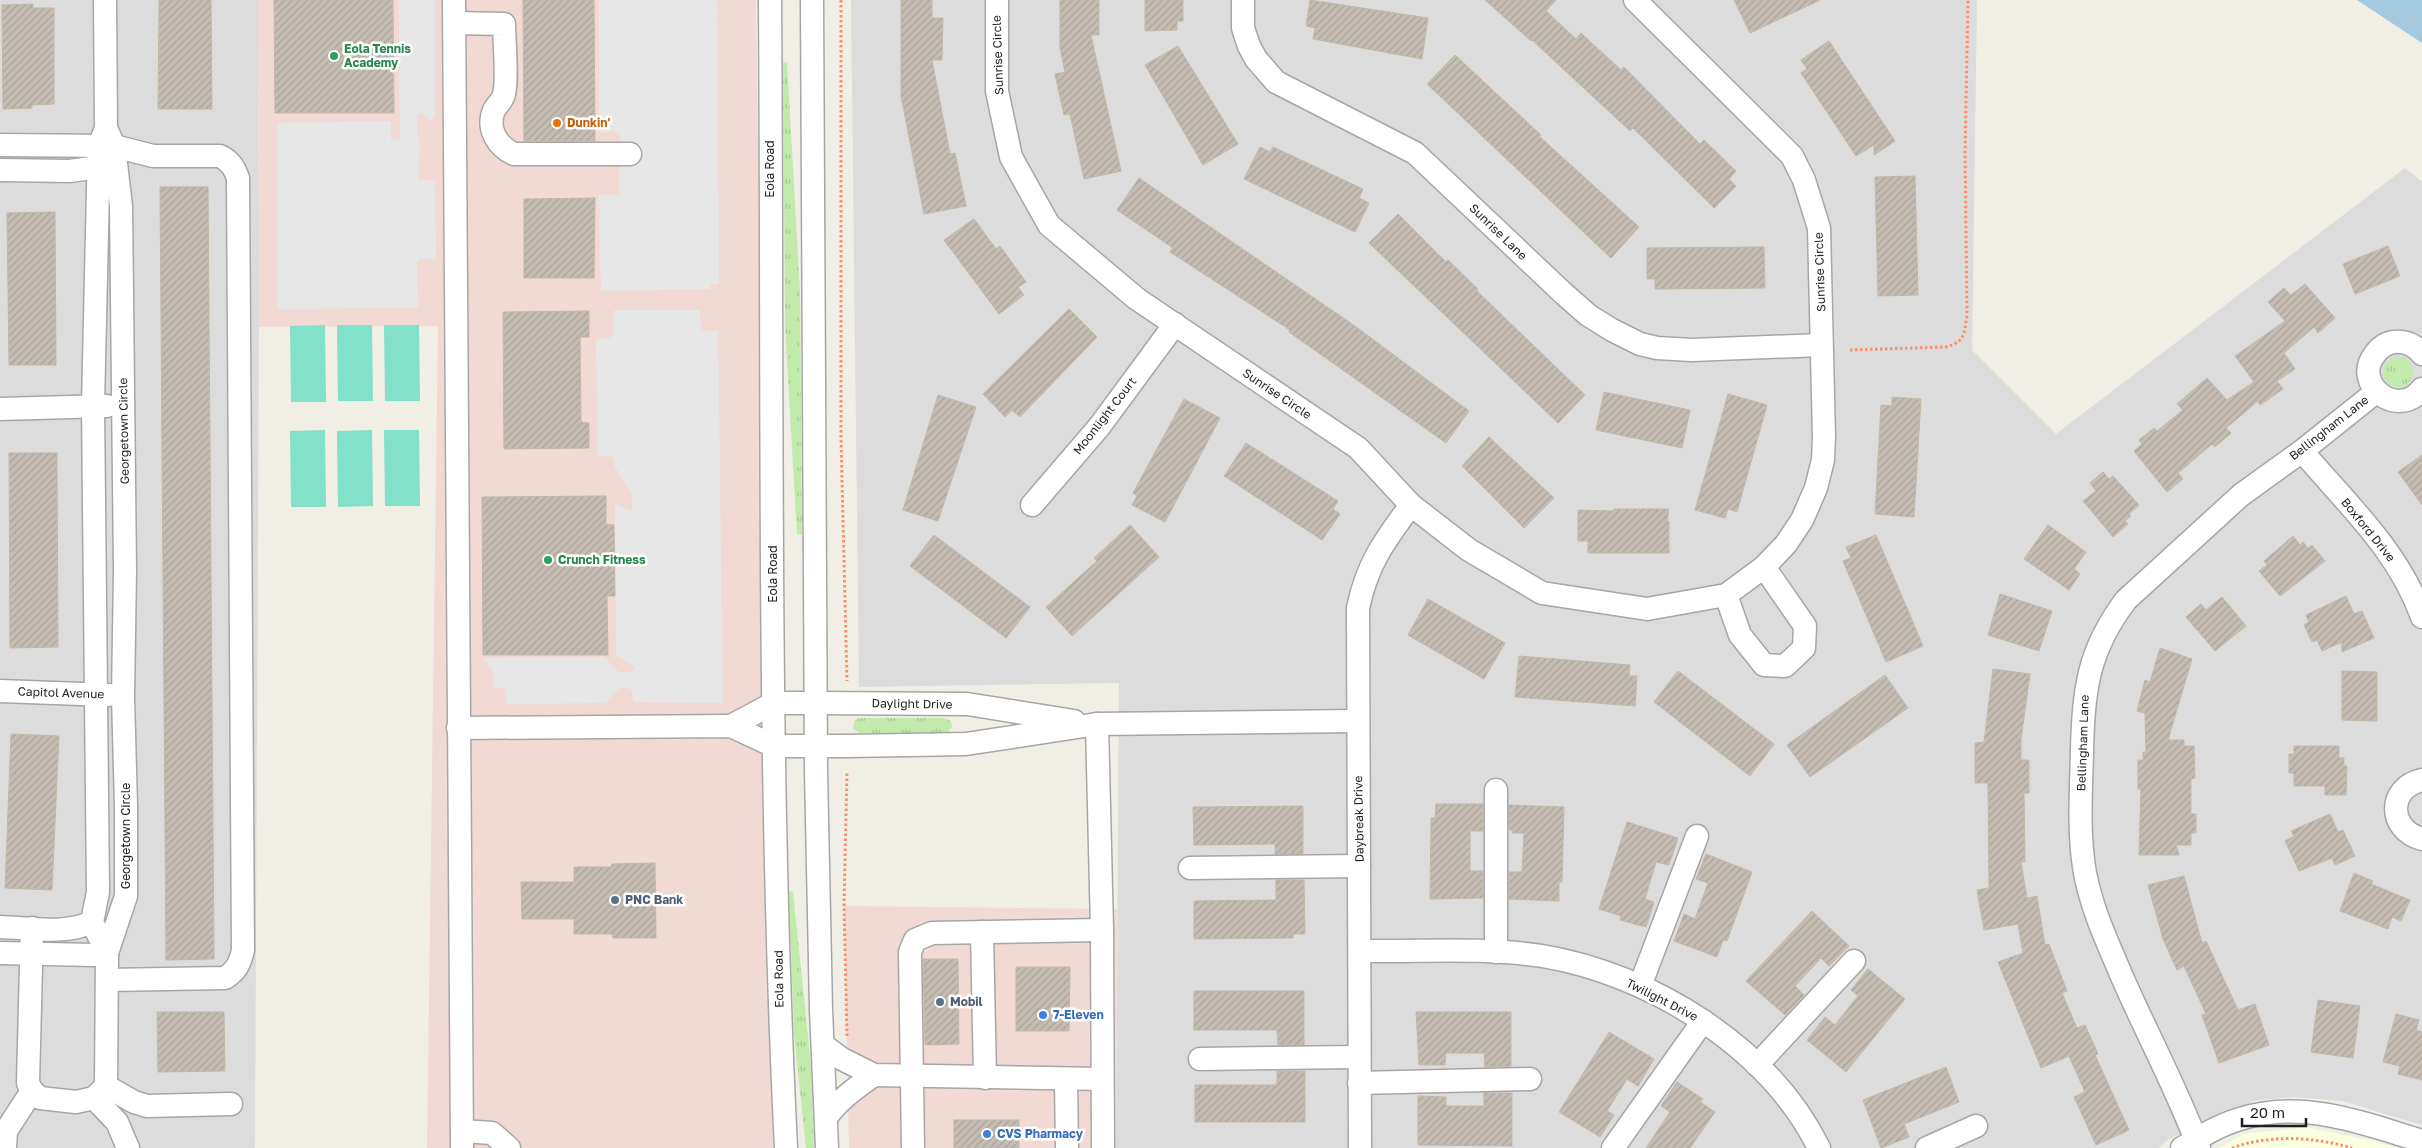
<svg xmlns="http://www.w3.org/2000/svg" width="2422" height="1148" viewBox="0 0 2422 1148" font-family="'Golos Text',sans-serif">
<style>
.residential{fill:#dddcdc}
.commercial{fill:#f1dad4}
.education{fill:#faffdf}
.grass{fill:url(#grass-tufts)}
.pitch{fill:#83e0c9}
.parking{fill:#e7e7e7}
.water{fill:#a5c9de}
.building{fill:url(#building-hatch);stroke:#c2b7a7}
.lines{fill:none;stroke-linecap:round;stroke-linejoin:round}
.minor-casing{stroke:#a6a6a6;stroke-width:25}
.path{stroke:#fb8f6b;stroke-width:3;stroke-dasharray:2.5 2.5;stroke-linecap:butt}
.minor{stroke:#fff;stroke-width:22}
.leisure-dot{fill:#2e9e5b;stroke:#fff;stroke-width:2}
.food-dot{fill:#e8710a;stroke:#fff;stroke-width:2}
.service-dot{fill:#5c6f8a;stroke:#fff;stroke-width:2}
.shop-dot{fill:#3f7fe0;stroke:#fff;stroke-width:2}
.labels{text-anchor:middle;stroke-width:5;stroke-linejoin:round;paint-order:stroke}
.leisure-label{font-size:12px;font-weight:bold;fill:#27864d;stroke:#fff;text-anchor:start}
.street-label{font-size:12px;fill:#1f1f1f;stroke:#fff}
.food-label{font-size:12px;font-weight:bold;fill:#c56008;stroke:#fff;text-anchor:start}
.service-label{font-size:12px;font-weight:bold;fill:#4e5e75;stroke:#fff;text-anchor:start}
.shop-label{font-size:12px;font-weight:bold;fill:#366cbe;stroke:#fff;text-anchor:start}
</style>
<defs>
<pattern id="grass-tufts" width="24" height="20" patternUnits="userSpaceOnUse" patternTransform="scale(1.25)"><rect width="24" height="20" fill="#c1eaab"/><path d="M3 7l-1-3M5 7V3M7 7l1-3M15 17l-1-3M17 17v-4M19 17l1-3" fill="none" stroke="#a5c893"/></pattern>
<pattern id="building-hatch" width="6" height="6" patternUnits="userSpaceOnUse" patternTransform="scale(1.25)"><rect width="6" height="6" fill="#c5bdb4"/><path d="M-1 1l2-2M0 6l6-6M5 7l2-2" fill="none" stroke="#a9a29a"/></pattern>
</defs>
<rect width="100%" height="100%" fill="#f0eee5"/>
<!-- residential -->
<g class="residential">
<path d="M0,0H258L259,327L255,1148H0Z"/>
<path d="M851,0H1977L1972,350L2056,434L2405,168L2422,182V1125L2342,1101L2295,1097L2258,1100L2224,1111L2166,1141L2159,1148H1116L1119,683L859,687Z"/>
</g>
<!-- commercial -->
<g class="commercial">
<path d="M258,0H756L773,1148H427L438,326L259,327Z"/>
<path d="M844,906L1117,909L1116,1148H849Z"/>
</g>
<!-- education -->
<path class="education" d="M2306,1127L2378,1142L2397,1148H2218L2244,1134Z"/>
<!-- grass -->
<g class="grass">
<path d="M787,62L800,292L802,535L797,534L785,326L783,63Z"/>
<circle cx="2398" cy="372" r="15"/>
<path d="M859,718H944L951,721L952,727L947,733H860L853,729L854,721Z"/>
<path d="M789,891L793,892L811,1066L814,1148H806L794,1034Z"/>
</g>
<!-- pitch -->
<g class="pitch">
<path d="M325,325L326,402H291L290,326Z"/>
<path d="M337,325H372L373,401H338Z"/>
<path d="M384,325H419L420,401H385Z"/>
<path d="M325,430L326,507H291L290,431Z"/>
<path d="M372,430L373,506L338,507L337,431Z"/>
<path d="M384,430H419L420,506H385Z"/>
</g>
<!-- parking -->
<g class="parking">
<path d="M399,0H435V117L430,120L423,113L418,114L417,134L420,140L418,177L420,180L435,181L436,259H419L417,263L418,308L277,309V123L391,121V140H397L400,137Z"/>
<path d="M599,0H717L719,284H711L710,289L601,291L599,195H619L620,137L615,131L599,132Z"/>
<path d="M614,310H700L701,329L705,331H718L723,703L633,702L632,690L624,687L620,688L605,703L506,704L505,690L502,687L493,688V671L483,658L604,657L619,672L628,673L634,670V666L616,655L615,504L632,511V494L614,465V457L598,456L596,339L610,338L614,335Z"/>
</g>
<!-- water -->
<path class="water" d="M2357,0H2422V43Z"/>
<!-- building -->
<g class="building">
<path d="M159,0H211L212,109H158Z"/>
<path d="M274,0H393L394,113H275Z"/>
<path d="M523,0H594L595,141H524Z"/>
<path d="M901,0H932V18H943L942,60H932L950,154L955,153L966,206L924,214L901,96Z"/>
<path d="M1060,0H1099V35H1091L1121,171L1084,179L1070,114L1064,115L1055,74L1065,72L1060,48Z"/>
<path d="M1145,0H1183V21H1177V30L1145,31Z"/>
<path d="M1310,0L1428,18L1422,59L1313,39L1315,28L1306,26Z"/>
<path d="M1485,0H1556L1546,11L1576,39L1581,33L1621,70L1624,67L1700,144L1704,140L1736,171L1729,179L1736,186L1714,208L1633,128L1630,131L1532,40L1531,41Z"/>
<path d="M1734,0H1820L1750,33Z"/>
<path d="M33,4V8H54V104L32,105V108L3,109L2,5Z"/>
<path d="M1829,41L1895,141L1874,155V145L1856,156L1801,73L1807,69L1801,60Z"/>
<path d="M1178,46L1238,144L1203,165L1145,65Z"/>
<path d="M1455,55L1541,135L1539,136L1639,227L1611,258L1427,84Z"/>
<path d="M1260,147L1270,152L1273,147L1363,189L1359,198L1369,203L1355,232L1244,179Z"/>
<path d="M1915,176L1918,295L1878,296L1875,177Z"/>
<path d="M1139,178L1355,326L1469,411L1446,443L1289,332L1290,330L1170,252L1173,248L1117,210Z"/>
<path d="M160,187H208L214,959L166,960Z"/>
<path d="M595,198L594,278H524V199Z"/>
<path d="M55,212L56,365H9L7,213Z"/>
<path d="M1398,214L1446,262L1448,260L1478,289L1477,291L1585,395L1558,423L1369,243Z"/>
<path d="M974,219L996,249L1000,246L1026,282L1018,287L1024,295L999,314L944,240Z"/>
<path d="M2388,246L2400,276L2355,294L2343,264Z"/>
<path d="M1764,247L1765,288L1655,289V279H1647V248Z"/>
<path d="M2305,284L2335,318L2318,333L2314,327L2284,353L2295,369L2277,381L2283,389L2260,405L2258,401L2226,428L2231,433L2215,447L2212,444L2178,473L2183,479L2167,492L2134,451L2142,444L2139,440L2154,428L2157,431L2183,410L2177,404L2207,378L2227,400L2254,382L2235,356L2285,321L2268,302L2284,288L2291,295Z"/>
<path d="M1069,309L1097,337L1020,417L1012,410L1005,417L983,394Z"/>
<path d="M589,311V337H580L581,422L589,423V448L504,449L503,312Z"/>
<path d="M1604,392L1690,410L1682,448L1596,430Z"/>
<path d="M1728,394L1767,405L1737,512L1728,509L1725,518L1695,510Z"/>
<path d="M938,395L976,407L938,521L903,510Z"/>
<path d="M1892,397L1921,399L1914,517L1875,514L1881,405L1892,406Z"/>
<path d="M1184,399L1220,418L1165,522L1132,505L1137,496L1133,493Z"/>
<path d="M1489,437L1554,498L1524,528L1462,466Z"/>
<path d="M1246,443L1338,501L1333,509L1340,514L1322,540L1224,476Z"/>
<path d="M9,453H57L58,647L10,648Z"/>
<path d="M2422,455V505L2398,472Z"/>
<path d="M2103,472L2109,479L2113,476L2139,505L2129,514L2131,516L2125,521L2128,524L2113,537L2083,501L2096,491L2090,483Z"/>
<path d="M606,496V524L614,525L615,596H607L608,655H483L482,497Z"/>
<path d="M1614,509H1669L1667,521L1669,522V553H1588V541H1578V510L1614,511Z"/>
<path d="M1130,525L1159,557L1072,636L1046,607L1097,561L1094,558Z"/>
<path d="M2048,525L2086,552L2074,569L2080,574L2069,590L2024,559Z"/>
<path d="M934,535L1030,607L1006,638L910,566Z"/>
<path d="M1876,535L1923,646L1886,662L1843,561L1851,558L1846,547Z"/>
<path d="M2293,536L2300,545L2303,542L2308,548L2312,545L2325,561L2280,596L2259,571L2267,565L2264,561Z"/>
<path d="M2000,594L2052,611L2039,651L1988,635Z"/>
<path d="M2346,596L2354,614L2362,611L2374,638L2342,652V642L2322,651L2317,640L2312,642L2304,625L2309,622L2306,615Z"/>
<path d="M2222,597L2246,626L2215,651L2186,617L2201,604L2206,610Z"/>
<path d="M1428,599L1505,643L1484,679L1408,635Z"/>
<path d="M2160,648L2192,659L2168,740H2184V746H2194L2195,778L2191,779V814H2196V833H2191V845H2176L2179,855H2139L2141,789H2138V760H2143V752H2146L2145,713L2137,711L2145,680L2150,682Z"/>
<path d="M1519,656L1630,665L1629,676H1637L1635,706L1515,697Z"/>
<path d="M1993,669L2030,674L2021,739V760H2029V793H2024L2025,862H2021L2027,898L2037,896L2045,945L2049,944L2067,991L2062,993L2077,1028L2085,1025L2098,1054L2095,1055L2129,1130L2096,1145L2074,1097L2085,1092L2069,1056L2041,1068L1998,962L2023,953L2018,924L1984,930L1977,890L1989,888L1988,783H1975V743L1984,742Z"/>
<path d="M1678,671L1774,744L1750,776L1654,702Z"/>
<path d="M2342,671L2377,672V721L2342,720Z"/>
<path d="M1885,675L1908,708L1810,777L1787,745Z"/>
<path d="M11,734L59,736L52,890L5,888Z"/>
<path d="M2294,746H2339V758H2344V766H2347L2346,795H2325V786H2294V773H2289V754H2294Z"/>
<path d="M1436,804H1483V831H1470V871H1483V898L1430,899L1431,818H1435Z"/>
<path d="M1509,805L1564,807L1562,882H1559V901L1509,899V872H1522L1524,833H1512V830H1509Z"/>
<path d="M1303,806V854H1275V844L1194,845L1193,807Z"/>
<path d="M2330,814L2338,832L2343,830L2355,856L2335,865L2332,858L2299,871L2285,841L2294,836L2291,831Z"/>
<path d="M1627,822L1678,838L1669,865L1656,862L1645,899L1654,902L1646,927L1620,920L1621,916L1599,909Z"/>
<path d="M1706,854L1752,872L1727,941L1723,940L1717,957L1674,941L1684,914L1695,919L1708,883L1696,879Z"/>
<path d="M655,863L656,938H613L612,934H574V919H522L521,882H574V867H611L612,864Z"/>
<path d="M2354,873L2373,881L2371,884L2410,900L2401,921L2392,917L2388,929L2340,911Z"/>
<path d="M2184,876L2202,943L2206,941L2238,1010L2255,1004L2269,1045L2219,1063L2202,1015L2206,1014L2184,966L2177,970L2163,939L2148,885Z"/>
<path d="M1276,880H1304L1305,934H1293V938L1194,939V901L1276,900Z"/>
<path d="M1812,911L1849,946L1829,966L1821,958L1795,986L1804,995L1785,1015L1746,981Z"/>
<path d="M923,959H958L959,1044L925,1045Z"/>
<path d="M1016,967H1070L1069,1031H1016Z"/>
<path d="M1868,969L1905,999L1846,1072L1807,1040L1825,1017L1835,1025L1858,996L1851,990Z"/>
<path d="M1194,991H1304V1045H1278L1277,1030H1194Z"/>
<path d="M2318,1000L2360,1006L2353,1058L2311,1052Z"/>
<path d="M157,1012H224L225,1071L158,1072Z"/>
<path d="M1416,1012H1511V1066L1485,1067L1484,1053H1446L1445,1065H1419Z"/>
<path d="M2396,1014L2419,1020L2416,1030L2422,1032V1080L2398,1074L2400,1066L2383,1062Z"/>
<path d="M1609,1032L1654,1059L1638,1086L1627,1079L1607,1111L1614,1115L1600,1137L1559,1112Z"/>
<path d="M1946,1067L1959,1102L1904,1124L1909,1137L1881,1148L1863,1100Z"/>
<path d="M1277,1071H1305V1122H1195V1085H1277Z"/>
<path d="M1677,1082L1703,1099L1700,1102L1715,1112L1690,1148H1646L1670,1112L1661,1106Z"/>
<path d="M1484,1093H1512V1146L1418,1145V1096L1446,1097V1106H1484Z"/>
<rect x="954" y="1120" width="65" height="28"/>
</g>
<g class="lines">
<defs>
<g id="minor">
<path d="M105,0L106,128L99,146L93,405L98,892L92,922L107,953"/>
<path d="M454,0L462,1148"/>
<path d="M770,0C773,383 767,766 786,1148"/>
<path d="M812,0L816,771L821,1010L827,1148"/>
<path d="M997,0V91L1011,157L1049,225L1137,299L1358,448L1411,505L1469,550L1542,593L1647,609L1726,595L1764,567L1786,544L1802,520L1816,488L1823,460L1824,437L1819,228L1804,180L1792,156L1635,0"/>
<path d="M1243,0V28L1249,46L1256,59L1276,82L1415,153L1563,293L1588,315L1612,330L1640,344L1657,348L1692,350L1821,345"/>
<path d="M455,23L504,24C504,40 508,81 504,94C503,100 497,105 494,110C486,129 498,147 514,154H630"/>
<path d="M0,145L114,146L153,156H220C230,161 234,167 238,178L243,950C240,964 236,971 225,978L107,980"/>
<path d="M0,170L70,171L98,167"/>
<path d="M2422,354C2415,345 2405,341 2394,342C2386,343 2380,347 2375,354C2351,384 2398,420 2422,389"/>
<path d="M0,409L107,406"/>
<path d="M2302,451C2346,503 2399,551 2422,617"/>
<path d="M1032,505L1099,427L1175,324"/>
<path d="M1726,595L1740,635L1764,665L1785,666L1804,648L1805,626L1764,567"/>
<path d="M0,691L109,695"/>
<path d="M1097,724L1102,930L1103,1148"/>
<path d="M731,726L774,703H816L967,704L1074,721"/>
<path d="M458,728L731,726L774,746H847L966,744L1097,724L1357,721"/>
<path d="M2422,780C2387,788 2388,830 2422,839"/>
<path d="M1496,790V952"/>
<path d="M1190,868L1359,866"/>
<path d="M0,927C30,928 65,935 92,922"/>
<path d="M32,928L28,1083L32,1091L40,1098L76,1102L94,1098L106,1086L107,953L126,896V806L123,696L125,571L121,206L114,146L106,128"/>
<path d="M982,932L985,1078"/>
<path d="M1360,951C1420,952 1483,947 1542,956C1651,974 1769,1047 1819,1148"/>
<path d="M0,953L93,955L107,953"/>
<path d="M1640,986L1697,836"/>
<path d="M823,1045L842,1059L874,1075L1102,1079"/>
<path d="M1200,1059L1359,1057"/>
<path d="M1757,1065L1854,961"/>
<path d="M1066,1080L1067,1148"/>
<path d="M1359,1083L1530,1079"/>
<path d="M106,1086L134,1102L147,1106L231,1104"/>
<path d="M94,1098L117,1122L128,1148"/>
<path d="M826,1118C838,1100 856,1088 874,1075"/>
<path d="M462,1131L492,1133L509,1148"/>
<path d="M5,1148L6,1131L32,1091"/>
<path d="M913,1148L910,952L915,940L932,933L1102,930"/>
<path d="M1360,1148L1358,608C1367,564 1385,540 1411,505"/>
<path d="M1613,1148L1703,1021"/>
<path d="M1927,1148L1976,1126"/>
<path d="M2182,1148C2200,1137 2219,1125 2240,1119C2303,1099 2362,1123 2422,1141L2420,1148"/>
<path d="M2199,1148C2176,1086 2143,1027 2117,965C2104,935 2091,905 2085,873C2078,834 2081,792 2082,752C2083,691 2088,650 2126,600L2241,495L2302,451L2376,392"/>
</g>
</defs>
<!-- minor casing -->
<use href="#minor" class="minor-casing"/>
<!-- path -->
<g class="path">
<path d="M841,0V438L847,681"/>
<path d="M1850,350L1946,347C1966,341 1964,334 1967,315L1965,153L1968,0"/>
<path d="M847,1036L844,906L847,771"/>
<path d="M2232,1148C2270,1134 2314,1137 2352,1148"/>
</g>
<!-- minor -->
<use href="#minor" class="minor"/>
</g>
<!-- markers -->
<g class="leisure-dot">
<circle cx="334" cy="56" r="5"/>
<circle cx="548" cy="560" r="5"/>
</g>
<circle class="food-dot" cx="557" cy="123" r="5"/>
<g class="service-dot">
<circle cx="615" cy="900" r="5"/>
<circle cx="940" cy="1002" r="5"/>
</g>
<g class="shop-dot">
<circle cx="1043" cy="1015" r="5"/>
<circle cx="987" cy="1134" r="5"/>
</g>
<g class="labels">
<!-- leisure labels -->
<g class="leisure-label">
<text x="344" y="53">Eola Tennis<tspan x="344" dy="14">Academy</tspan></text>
<text x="558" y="564">Crunch Fitness</text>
</g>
<!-- street labels -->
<g class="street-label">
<text transform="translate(998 55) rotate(-92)" y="4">Sunrise Circle</text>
<text transform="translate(770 169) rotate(-90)" y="4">Eola Road</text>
<text transform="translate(1498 232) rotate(44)" y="4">Sunrise Lane</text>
<text transform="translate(1820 272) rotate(-92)" y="4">Sunrise Circle</text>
<text transform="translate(1277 394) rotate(34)" y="4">Sunrise Circle</text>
<text transform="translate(1105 416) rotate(-52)" y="4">Moonlight Court</text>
<text transform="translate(2329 428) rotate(-38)" y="4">Bellingham Lane</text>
<text transform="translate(124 431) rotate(-91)" y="4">Georgetown Circle</text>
<text transform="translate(2368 530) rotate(51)" y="4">Boxford Drive</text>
<text transform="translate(773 574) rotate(-90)" y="4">Eola Road</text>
<text transform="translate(61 693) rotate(2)" y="4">Capitol Avenue</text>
<text transform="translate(912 704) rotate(1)" y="4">Daylight Drive</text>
<text transform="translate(2083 743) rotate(-88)" y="4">Bellingham Lane</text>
<text transform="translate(1359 819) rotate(-91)" y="4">Daybreak Drive</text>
<text transform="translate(126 836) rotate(-90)" y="4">Georgetown Circle</text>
<text transform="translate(779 979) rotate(-91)" y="4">Eola Road</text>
<text transform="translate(1662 1000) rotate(27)" y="4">Twilight Drive</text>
</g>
<!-- food labels -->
<g class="food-label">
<text x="567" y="127">Dunkin'</text>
</g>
<!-- service labels -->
<g class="service-label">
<text x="625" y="904">PNC Bank</text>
<text x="950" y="1006">Mobil</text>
</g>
<!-- shop labels -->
<g class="shop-label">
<text x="1053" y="1019">7-Eleven</text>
<text x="997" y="1138">CVS Pharmacy</text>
</g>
</g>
<!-- scale -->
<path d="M2242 1118v8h64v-8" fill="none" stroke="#1f1f1f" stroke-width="2.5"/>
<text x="2250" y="1118" font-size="15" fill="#1f1f1f" stroke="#ffffff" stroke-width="4" paint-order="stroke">20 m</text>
</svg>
